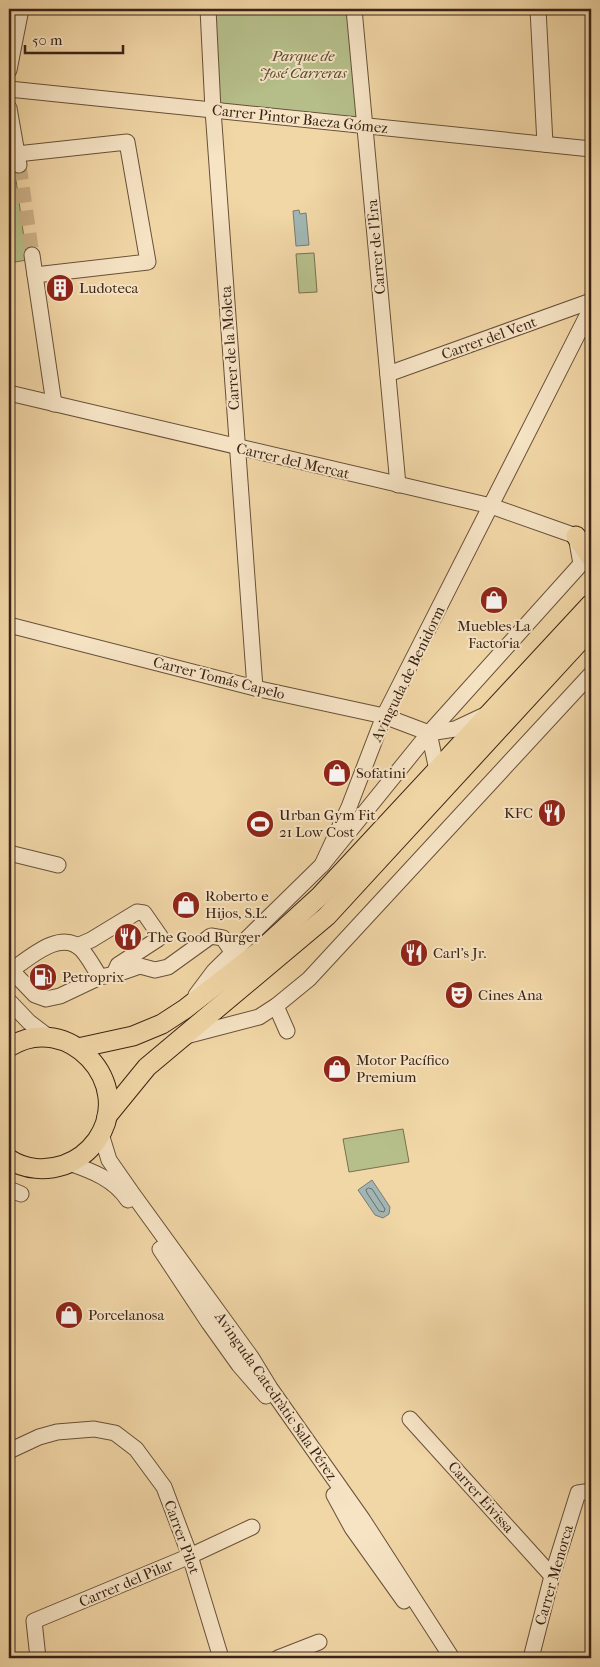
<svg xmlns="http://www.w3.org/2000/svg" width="600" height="1667" viewBox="0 0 600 1667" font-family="'IM FELL French Canon',serif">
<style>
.green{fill:#b6bf8a;stroke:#787150}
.water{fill:#a1b6b4;stroke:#787b75}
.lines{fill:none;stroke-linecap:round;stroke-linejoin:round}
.shore{stroke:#6e6c65;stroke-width:1}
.minor-tunnel{stroke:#ccb289;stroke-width:15;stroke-dasharray:15 8;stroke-linecap:butt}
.minor-casing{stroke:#68503a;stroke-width:17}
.major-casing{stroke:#3a2316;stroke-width:21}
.minor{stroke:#f6e4c5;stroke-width:15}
.major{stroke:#f1d6a6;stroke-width:19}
.labels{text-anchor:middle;stroke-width:4;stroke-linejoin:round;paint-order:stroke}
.park-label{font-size:15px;font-style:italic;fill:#594a33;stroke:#f6e4c5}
.street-label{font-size:15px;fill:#3a2316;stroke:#f6e4c5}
.poi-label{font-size:15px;fill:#3a2316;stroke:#f6e4c5;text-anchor:start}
</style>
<rect width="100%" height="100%" fill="#f1d6a6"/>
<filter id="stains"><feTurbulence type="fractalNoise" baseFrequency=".004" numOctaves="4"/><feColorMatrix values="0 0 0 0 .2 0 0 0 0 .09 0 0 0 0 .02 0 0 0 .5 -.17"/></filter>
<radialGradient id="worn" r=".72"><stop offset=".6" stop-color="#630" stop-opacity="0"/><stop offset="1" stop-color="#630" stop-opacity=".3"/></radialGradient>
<!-- green -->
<g class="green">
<path d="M208,9H354L365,126L213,110Z"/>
<path d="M13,158L27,260L9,263V159Z"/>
<path d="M314,253L317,292L299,293L296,254Z"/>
<path d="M403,1129L409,1162L349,1172L343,1139Z"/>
</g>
<!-- water -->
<g class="water">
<path d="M299,210L300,214L306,213L309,245L296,246L293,211Z"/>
<path d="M372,1180L390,1207L389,1214L383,1218L375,1215L358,1190Z"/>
</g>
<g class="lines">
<!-- shore -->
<path class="shore" d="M369,1188L372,1189L385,1209L384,1212L379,1211L367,1193L366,1190Z"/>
<!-- minor-tunnel -->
<path class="minor-tunnel" d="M19,165L32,255"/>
<defs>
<g id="minor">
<path d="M208,9L213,110L255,688"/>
<path d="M354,9L398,485"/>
<path d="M538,9L545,144"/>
<path d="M9,70L21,9"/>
<path d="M9,89L591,149"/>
<path d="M9,108L19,165"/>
<path d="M17,154L127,142L148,262L35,275"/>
<path d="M32,255L54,404"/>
<path d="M388,374L591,301"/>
<path d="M9,393L491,506L576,536L581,564L429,733L322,865"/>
<path d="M9,625L255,688L384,716L429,733"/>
<path d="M429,733L455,729L487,714"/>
<path d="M429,733L437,770"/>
<path d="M9,853L58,865"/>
<path d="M77,946L91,940L137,912L144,913L160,936L158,939L118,965L114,974"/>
<path d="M11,970L35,995L46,999L60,996L100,977L120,973L140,966L155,970L168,967L211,936L223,938L233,953"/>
<path d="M9,972C27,960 61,927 82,950C89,958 94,968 100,977"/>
<path d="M196,995L214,971L322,865L349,807L384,716L591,308"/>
<path d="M9,1001L29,1022L50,1038"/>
<path d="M276,1006L287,1031"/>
<path d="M186,1036L259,1017L276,1006L309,979L591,674"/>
<path d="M101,1134L109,1160L132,1193L251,1357L270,1388L363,1520L452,1658"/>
<path d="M69,1163C92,1171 114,1179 128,1200"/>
<path d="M9,1189L21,1194"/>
<path d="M160,1249L209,1323L239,1365L266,1396"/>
<path d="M410,1419L552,1576"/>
<path d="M9,1451L39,1437L57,1432L94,1429L115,1433L136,1449L164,1487L190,1556L221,1658"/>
<path d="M334,1495L352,1528L404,1601"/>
<path d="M38,1658L34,1621L190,1556L252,1527"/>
<path d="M278,1658L319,1642"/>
<path d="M531,1658L552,1576L578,1493L591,1491"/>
</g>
<g id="major">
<path d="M576,536L591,558"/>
<path d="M9,1047C67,1010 136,1083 97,1140C89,1151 78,1160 64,1165C46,1171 25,1170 9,1159"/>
<path d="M78,1048L133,1036L162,1024L185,1009L262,949L320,896L591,604"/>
<path d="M107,1116L147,1067L327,916L591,629"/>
</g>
</defs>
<!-- minor casing -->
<use href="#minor" class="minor-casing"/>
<!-- major casing -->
<use href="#major" class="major-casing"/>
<!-- minor -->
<use href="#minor" class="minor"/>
<!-- major -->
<use href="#major" class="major"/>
</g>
<!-- icons -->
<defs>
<symbol id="building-disc" viewBox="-11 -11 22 22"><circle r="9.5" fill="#8f2418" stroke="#f6e4c5"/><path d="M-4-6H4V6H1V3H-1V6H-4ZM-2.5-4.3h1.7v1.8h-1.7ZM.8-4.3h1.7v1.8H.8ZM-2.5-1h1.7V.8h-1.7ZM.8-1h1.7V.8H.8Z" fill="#fff"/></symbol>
<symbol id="shop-disc" viewBox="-11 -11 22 22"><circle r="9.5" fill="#8f2418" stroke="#f6e4c5"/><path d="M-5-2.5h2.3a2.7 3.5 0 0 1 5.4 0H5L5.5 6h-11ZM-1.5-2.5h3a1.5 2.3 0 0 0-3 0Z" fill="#fff"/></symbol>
<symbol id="restaurant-disc" viewBox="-11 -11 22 22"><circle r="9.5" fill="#8f2418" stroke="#f6e4c5"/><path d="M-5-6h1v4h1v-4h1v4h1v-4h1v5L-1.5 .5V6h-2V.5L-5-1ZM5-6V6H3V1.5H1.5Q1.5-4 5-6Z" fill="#fff"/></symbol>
<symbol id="stadium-disc" viewBox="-11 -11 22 22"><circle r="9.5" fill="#8f2418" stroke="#f6e4c5"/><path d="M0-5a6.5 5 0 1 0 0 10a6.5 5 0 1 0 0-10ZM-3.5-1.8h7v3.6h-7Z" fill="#fff"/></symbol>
<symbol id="fuel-disc" viewBox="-11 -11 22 22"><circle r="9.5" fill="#8f2418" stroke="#f6e4c5"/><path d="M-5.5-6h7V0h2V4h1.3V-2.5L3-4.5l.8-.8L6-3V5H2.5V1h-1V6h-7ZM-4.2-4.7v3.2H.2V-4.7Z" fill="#fff"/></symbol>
<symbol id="theatre-disc" viewBox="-11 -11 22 22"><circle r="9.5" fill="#8f2418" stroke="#f6e4c5"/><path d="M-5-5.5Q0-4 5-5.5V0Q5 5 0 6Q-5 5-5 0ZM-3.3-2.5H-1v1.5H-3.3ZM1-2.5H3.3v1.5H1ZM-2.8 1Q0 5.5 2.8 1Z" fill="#fff"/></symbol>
</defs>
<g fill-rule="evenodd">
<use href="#building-disc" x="44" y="272" width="32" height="32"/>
<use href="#shop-disc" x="478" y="584" width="32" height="32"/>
<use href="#shop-disc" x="321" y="757" width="32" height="32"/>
<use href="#restaurant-disc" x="536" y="797" width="32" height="32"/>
<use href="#stadium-disc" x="244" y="808" width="32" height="32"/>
<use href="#shop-disc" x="170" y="889" width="32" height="32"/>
<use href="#restaurant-disc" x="112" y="921" width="32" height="32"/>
<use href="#restaurant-disc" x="398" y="937" width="32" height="32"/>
<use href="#fuel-disc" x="27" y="961" width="32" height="32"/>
<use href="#theatre-disc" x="443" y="979" width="32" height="32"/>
<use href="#shop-disc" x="321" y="1053" width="32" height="32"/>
<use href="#shop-disc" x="53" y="1299" width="32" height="32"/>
</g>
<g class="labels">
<!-- park labels -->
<g class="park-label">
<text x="303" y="61">Parque de<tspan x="303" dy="17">José Carreras</tspan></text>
</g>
<!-- street labels -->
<g class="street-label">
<text transform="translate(300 119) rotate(6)" y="5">Carrer Pintor Baeza Gómez</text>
<text transform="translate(376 247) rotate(-95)" y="5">Carrer de l’Era</text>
<text transform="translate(489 338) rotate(-20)" y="5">Carrer del Vent</text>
<text transform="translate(230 348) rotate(-94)" y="5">Carrer de la Moleta</text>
<text transform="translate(293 461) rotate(13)" y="5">Carrer del Mercat</text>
<text transform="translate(408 674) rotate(-64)" y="5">Avinguda de Benidorm</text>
<text transform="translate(219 678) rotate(14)" y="5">Carrer Tomás Capelo</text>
<text transform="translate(276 1396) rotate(55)" y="5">Avinguda Catedràtic Sala Pérez</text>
<text transform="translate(481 1497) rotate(48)" y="5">Carrer Eivissa</text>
<text transform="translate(182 1537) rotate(70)" y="5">Carrer Pilot</text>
<text transform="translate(554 1575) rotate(-74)" y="5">Carrer Menorca</text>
<text transform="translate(126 1583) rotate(-23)" y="5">Carrer del Pilar</text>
</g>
<!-- poi labels -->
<g class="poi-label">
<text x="79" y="293">Ludoteca</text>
<text x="494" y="631" text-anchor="middle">Muebles La<tspan x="494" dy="17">Factoria</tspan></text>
<text x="356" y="778">Sofatini</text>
<text x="533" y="818" text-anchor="end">KFC</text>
<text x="279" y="820">Urban Gym Fit<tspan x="279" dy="17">21 Low Cost</tspan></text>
<text x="205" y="901">Roberto e<tspan x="205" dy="17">Hijos, S.L.</tspan></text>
<text x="147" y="942">The Good Burger</text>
<text x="433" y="958">Carl's Jr.</text>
<text x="62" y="982">Petroprix</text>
<text x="478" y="1000">Cines Ana</text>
<text x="356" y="1065">Motor Pacífico<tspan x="356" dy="17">Premium</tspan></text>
<text x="88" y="1320">Porcelanosa</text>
</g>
</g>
<!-- margin -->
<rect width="600" height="1667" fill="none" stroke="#f1d6a6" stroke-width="30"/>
<rect x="10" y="10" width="580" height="1647" fill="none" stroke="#3a2316" stroke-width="2.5"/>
<rect x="15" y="15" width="570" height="1637" fill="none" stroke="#3a2316"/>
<!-- scale -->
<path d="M25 45v8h98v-8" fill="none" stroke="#3a2316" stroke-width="2.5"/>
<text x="32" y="45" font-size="15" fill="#3a2316" stroke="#f6e4c5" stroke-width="4" paint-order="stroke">50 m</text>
<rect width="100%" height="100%" filter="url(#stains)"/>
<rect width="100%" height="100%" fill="url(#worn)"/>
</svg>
